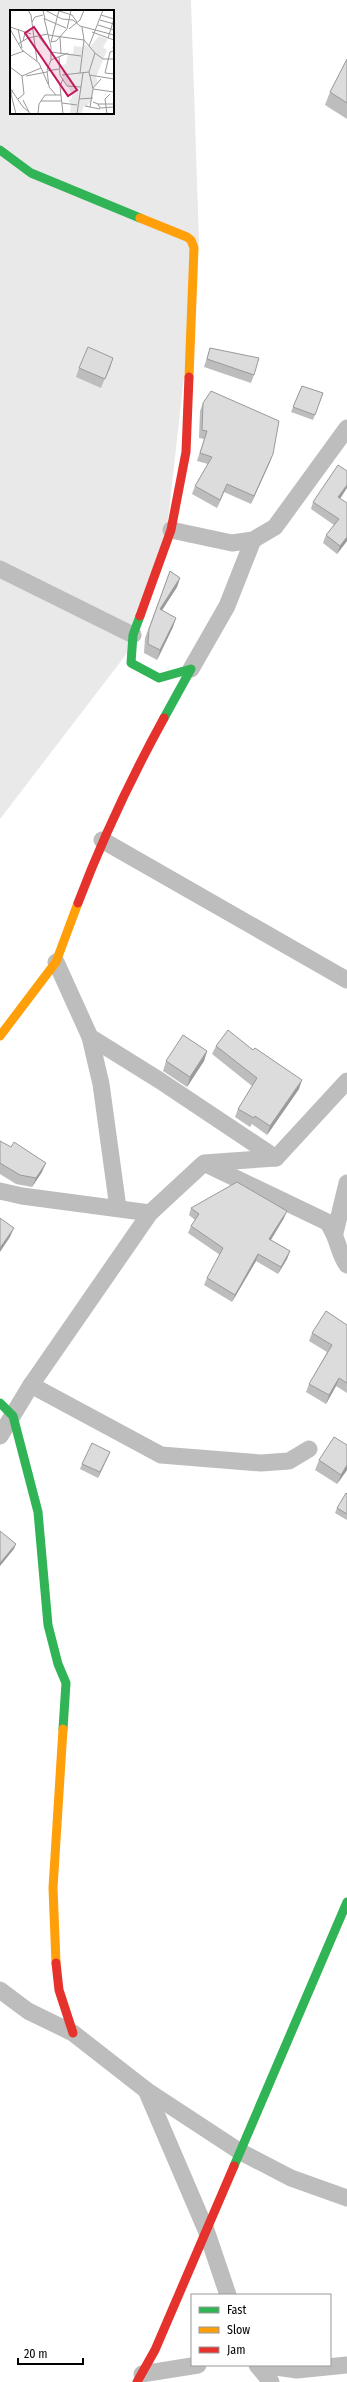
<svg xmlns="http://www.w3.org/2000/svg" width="347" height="2382" viewBox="0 0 347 2382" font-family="'Fira Sans Condensed',sans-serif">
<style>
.green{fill:#e9e9e9;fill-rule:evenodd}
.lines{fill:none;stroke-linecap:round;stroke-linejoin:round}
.street{stroke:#bdbdbd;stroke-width:17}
.fast{stroke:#30b455;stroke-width:9}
.slow{stroke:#ff9f0a;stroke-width:9}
.jam{stroke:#e5322d;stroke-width:9}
.wall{fill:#bdbdbd}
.shaded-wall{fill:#9a9a9a}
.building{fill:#dcdcdc;stroke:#9a9a9a}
.inset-road{fill:none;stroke:#999;stroke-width:1}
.view{fill:#c2185b;fill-opacity:0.15;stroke:#c2185b;stroke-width:2}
.inset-edge{fill:none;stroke:#000;stroke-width:2}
</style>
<rect width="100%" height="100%" fill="#fff"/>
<!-- green -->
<path class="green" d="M0,0H191L199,242L166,538L128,652L0,819ZM11,11H113V113H11Z"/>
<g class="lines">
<!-- street -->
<g class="street">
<path d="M171,530L232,543L253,540L275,527L347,428"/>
<path d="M0,569L133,635"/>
<path d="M191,669L227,606L253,540"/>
<path d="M102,840L347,980"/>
<path d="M56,962L90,1037L101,1084L118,1208"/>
<path d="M90,1037L159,1080L276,1158"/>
<path d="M206,1164L327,1222C339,1238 337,1251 347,1265"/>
<path d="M0,1191L22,1196L150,1213"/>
<path d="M335,1233L347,1183"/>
<path d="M31,1385L161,1455L261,1463L289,1461L309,1449"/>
<path d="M0,1436L31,1385L150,1213L204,1163L276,1158L347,1081"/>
<path d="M0,1990L28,2011L73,2033L146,2090L239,2151L291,2178L347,2198"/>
<path d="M146,2090L206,2230L228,2295"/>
<path d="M257,2365L271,2382"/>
<path d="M262,2365L297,2370L347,2365"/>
<path d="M142,2374L198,2365"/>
</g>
<!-- fast -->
<g class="fast">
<path d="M0,150L31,173L140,218"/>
<path d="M140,616L133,635L131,663L159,678L191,669L164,718"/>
<path d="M0,1403L13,1416L38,1512L48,1625L58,1664L66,1683L63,1729"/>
<path d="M234,2166L347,1902"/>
</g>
<!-- slow -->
<g class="slow">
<path d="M140,218L187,237L191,240L194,248L189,377"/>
<path d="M0,1036L56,962L78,903"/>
<path d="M56,1963L53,1888L63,1729"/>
</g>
<!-- jam -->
<g class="jam">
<path d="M140,616L171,530L186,452L189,377"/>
<path d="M78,903C103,837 130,780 164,718"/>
<path d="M56,1963L59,1990L73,2033"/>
<path d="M137,2382L155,2350L234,2166"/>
</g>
</g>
<!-- wall -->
<g class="wall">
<path d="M347,59V119L325,105L330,92Z"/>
<path d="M210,348L254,375L251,383L204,367Z"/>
<path d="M113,358L101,388L76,377L79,368Z"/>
<path d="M302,386L323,393L313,420L291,412Z"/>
<path d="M203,403L270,462L251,504L224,492L217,508L192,494L195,486L208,464L197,461L204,439L199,438L200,411Z"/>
<path d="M340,499L347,541L337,554L323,543L326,535L334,525L311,509L313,502Z"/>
<path d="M170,571L180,578L177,587L162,610L173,627L157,660L144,653L145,638Z"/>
<path d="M216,1046L299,1089L267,1135L252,1124L250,1127L235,1117L238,1109L252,1086L212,1054Z"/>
<path d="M207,1051L204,1061L187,1087L163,1071L166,1061Z"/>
<path d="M0,1141L42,1172L32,1187L16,1184L0,1174Z"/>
<path d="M191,1208L284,1218L271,1240L290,1251L287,1259L278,1274L256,1261L232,1302L204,1285L207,1278L220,1255L188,1233L191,1226L195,1220L189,1215Z"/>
<path d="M347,1325V1393L336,1386L326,1404L306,1392L309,1384L327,1352L309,1341L312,1333Z"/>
<path d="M347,1445V1470L337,1484L315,1470L319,1460Z"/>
<path d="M110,1452L98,1478L80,1469L82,1464Z"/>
<path d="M347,1494V1520L335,1513L337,1508Z"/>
</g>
<!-- shaded-wall -->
<g class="shaded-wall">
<path d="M113,358L110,368L101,388L105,379Z"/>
<path d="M273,454L270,462L251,504L254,496Z"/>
<path d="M227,484L224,492L217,508L220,500Z"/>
<path d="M347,485V488L336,505L338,497Z"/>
<path d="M347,537V541L337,554L340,546Z"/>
<path d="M180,578L177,587L157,618L160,609Z"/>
<path d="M176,618L173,627L157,660L160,650Z"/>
<path d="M207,1051L204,1061L187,1087L190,1077Z"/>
<path d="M302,1080L299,1089L267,1135L270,1126Z"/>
<path d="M46,1163L42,1172L32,1187L36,1178Z"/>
<path d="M287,1211L284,1218L267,1246L269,1239Z"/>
<path d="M14,1228L10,1237L0,1252V1248Z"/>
<path d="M290,1251L287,1259L278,1274L281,1267Z"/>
<path d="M258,1254L256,1261L232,1302L235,1295Z"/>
<path d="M339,1378L336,1386L326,1404L329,1395Z"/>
<path d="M110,1452L108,1457L98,1478L100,1472Z"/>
<path d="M347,1465V1470L337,1484L341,1475Z"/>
<path d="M16,1544L14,1549L0,1566V1563Z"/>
</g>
<!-- building -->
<g class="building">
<path d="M347,59V103L330,92Z"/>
<path d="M88,347L113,358L105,379L79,368Z"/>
<path d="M210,348L259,358L254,375L207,359Z"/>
<path d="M302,386L323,393L315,415L293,407Z"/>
<path d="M211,391L279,421L273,454L254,496L227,484L220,500L195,486L212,457L200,453L207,431L202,430L203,403Z"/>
<path d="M338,465L347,471V485L338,497L347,503V537L340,546L326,535L339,519L313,502Z"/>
<path d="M170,571L180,578L160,609L176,618L160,650L148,644L149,629Z"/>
<path d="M228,1030L253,1050L255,1048L302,1080L270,1126L255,1116L254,1118L238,1109L257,1078L216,1046Z"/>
<path d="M183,1035L207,1051L190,1077L166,1061Z"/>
<path d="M0,1141L11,1147L14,1142L46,1163L36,1178L20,1175L0,1163Z"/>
<path d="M237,1182L287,1211L269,1239L290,1251L281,1267L258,1254L235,1295L207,1278L223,1248L191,1226L199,1214L191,1208Z"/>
<path d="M0,1218L14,1228L0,1248Z"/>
<path d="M326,1311L347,1325V1383L339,1378L329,1395L309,1384L332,1345L312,1333Z"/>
<path d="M334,1437L347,1445V1465L341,1475L319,1460Z"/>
<path d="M92,1443L110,1452L100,1472L82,1464Z"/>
<path d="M346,1493L347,1494V1514L337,1508Z"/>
<path d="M0,1531L16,1544L0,1563Z"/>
</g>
<!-- overview -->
<g transform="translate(10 10)">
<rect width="104" height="104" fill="#fff"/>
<path d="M89,26L98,29L93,37L97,40L86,67L88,73L82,78V90L77,96H74L71,104H60L61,94L58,90L62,88V84L53,68L52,55L56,54L58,43L63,44L64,36L73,37L74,34L80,37Z" fill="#e9e9e9"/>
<path class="inset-road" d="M18,0L21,5L27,51M33,0L35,9L56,18M35,0L52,9L63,10L70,16L104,25M49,1L62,5L67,12M91,5L104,9M34,8L41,37V50L37,60M90,10L104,14M22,12L25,7L33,5M88,15L104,20M0,17L21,24M72,17L74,30L85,43L93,49H104M0,19L12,40L29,53L38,74M8,19L12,38M59,19L70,10L74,0M82,22L104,30M38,25L74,30M29,27L41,42L71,46M50,27L51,44M98,28L104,9M13,31L15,23L21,19M41,32L46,31L57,19L61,0M41,32L49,0M8,34L18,28L38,24M79,36L93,0M103,37L104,41L100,42L95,63L104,64M0,46L14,41M49,47L50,65L57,76L71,77M41,50L58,43M0,57L12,66L31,58M70,63L74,30M52,65L79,62M79,65L104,69M16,66L37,62M53,69L50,76L53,104M0,78L13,97L19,102M83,78L91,69M83,79L104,82M3,80L1,84L6,104M46,85L39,77L37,61L49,59M8,89L14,84L12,66M69,89L83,88M13,90L20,104M31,91H51M83,92L88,94L90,98L104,97M52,93L67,95M88,94H104M75,96L90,99M80,97L83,79L79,62L85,43M28,104L29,94L35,85H51M67,104L73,63M97,104L95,89L100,84"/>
<path class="view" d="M24,17L67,80L58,86L15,23Z"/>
<rect width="104" height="104" class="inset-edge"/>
</g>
<!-- legend -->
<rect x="191" y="2294" width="140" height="72" fill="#ffffff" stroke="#999999"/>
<rect x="199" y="2307" width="20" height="6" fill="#30b455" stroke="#999999"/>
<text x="227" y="2314" font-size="12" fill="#000000">Fast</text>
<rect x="199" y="2327" width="20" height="6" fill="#ff9f0a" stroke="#999999"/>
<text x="227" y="2334" font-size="12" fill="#000000">Slow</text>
<rect x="199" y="2347" width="20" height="6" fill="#e5322d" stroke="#999999"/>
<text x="227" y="2354" font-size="12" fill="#000000">Jam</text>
<!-- scale -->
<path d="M18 2358v6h65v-6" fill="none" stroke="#000000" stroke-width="2"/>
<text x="24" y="2358" font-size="12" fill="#000000" stroke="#ffffff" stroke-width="3" paint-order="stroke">20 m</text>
</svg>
